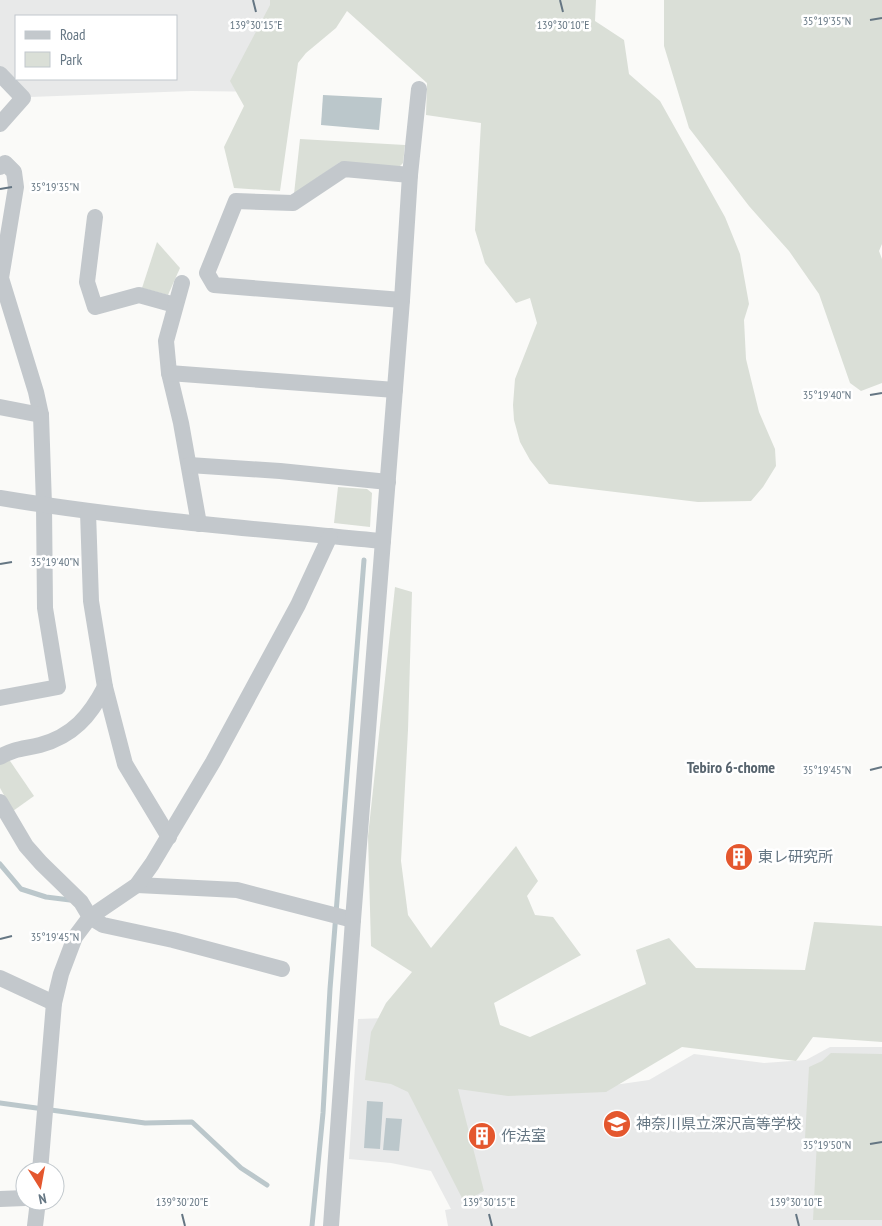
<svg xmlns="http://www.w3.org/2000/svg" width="882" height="1226" viewBox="0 0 882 1226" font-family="'PT Sans Narrow','Noto Sans JP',sans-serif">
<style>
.built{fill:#e8e9e9;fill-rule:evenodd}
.green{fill:#dadfd7}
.water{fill:#bbc7cb}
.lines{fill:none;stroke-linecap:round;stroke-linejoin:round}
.stream{stroke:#bbc7cb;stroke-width:5}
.minor{stroke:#c3c8cc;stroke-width:16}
.ticks{fill:none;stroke:#657683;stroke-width:2}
.labels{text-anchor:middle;stroke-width:5;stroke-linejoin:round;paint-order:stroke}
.poi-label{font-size:15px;fill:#657683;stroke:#fff;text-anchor:start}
.neighbourhood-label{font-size:16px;font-weight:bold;fill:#57646e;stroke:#fff}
.ticks-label{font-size:12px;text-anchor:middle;fill:#657683;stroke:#fff;stroke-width:5;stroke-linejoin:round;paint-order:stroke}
</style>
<rect width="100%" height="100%" fill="#fafaf8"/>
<!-- built -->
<g class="built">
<path d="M0,0H305L270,92L191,91L30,97L0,66ZM16,16H176V79H16Z"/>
<path d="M411,1017L593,1088L649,1080L694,1054L764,1063L806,1060L830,1047H882V1226H448L445,1210L451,1209L431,1171L391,1163L349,1159L358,1019Z"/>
</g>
<!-- green -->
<g class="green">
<path d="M270,0H596L595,21L624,40L629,74L660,101L725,217L740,254L749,304L744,320L746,359L759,412L775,449L776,466L763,487L751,501L698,502L549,484L530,460L520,442L514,420L513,405L515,379L537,323L530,298L516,303L485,263L475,230L481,123L426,115L427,83L347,11L336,28L306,53L298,63L280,191L234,188L224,147L244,106L230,81L270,5Z"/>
<path d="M664,0H882V244L879,251L882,259V383L861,391L850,383L819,294L789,251L749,206L689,128L664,46Z"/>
<path d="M300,139L405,145L403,163L398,168L340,162L294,194Z"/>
<path d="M157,242L180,268L168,295L142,288Z"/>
<path d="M338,487L367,489L372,493L370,527L334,523Z"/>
<path d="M395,587L412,592L408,730L401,861L408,915L431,948L516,846L538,881L527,896L535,915L553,917L581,955L494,1003L500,1025L530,1037L646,984L636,950L669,938L696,968L805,970L814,922L882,926V1042L813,1037L796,1061L682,1047L606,1092L508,1096L458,1089L484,1191L464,1202L408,1092L391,1084L365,1080L371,1032L386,1003L412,972L371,946L368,836Z"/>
<path d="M8,758L34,796L13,811L0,788V763Z"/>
<path d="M831,1053L882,1054V1220H813L817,1140L805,1138L809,1067L822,1061Z"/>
</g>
<!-- water -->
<g class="water">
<path d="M323,95L382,98L379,130L321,125Z"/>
<path d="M367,1101L383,1102L380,1149L364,1148Z"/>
<path d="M386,1118L402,1119L399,1151L383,1150Z"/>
</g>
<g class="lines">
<!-- stream -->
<g class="stream">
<path d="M0,864L21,889L46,897L70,900"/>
<path d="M0,1103L145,1123L192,1122L241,1168L267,1185"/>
<path d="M312,1226L323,1113L330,989L364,560"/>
</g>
<!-- minor -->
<g class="minor">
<path d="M0,74L23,98L0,124"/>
<path d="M0,167L5,163L14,172L16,187L1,278L36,392L41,415L44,505L45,608L58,687L0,698"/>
<path d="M95,217L87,282L95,307L139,295L175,305"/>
<path d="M182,283L166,341L169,373L181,423L199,524"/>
<path d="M402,300L214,285L207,273L236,201L293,203L344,169L410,175"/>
<path d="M169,373L395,390"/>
<path d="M0,407L41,415"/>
<path d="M189,465L280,471L388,482"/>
<path d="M0,498C127,519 255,529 383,541"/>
<path d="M88,512L91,601L105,687L125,764L169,837"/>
<path d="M0,757C15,748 24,749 40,745C73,736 90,716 105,687"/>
<path d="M0,802L26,846L41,863L81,902L90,917L103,925L173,940L282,969"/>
<path d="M137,885L237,890L353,920"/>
<path d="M0,978L54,1003"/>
<path d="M40,1171L54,1003L61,974L75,937L90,917L137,885L152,864L213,762L298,605L330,536"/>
<path d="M0,1199L25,1198"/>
<path d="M35,1226L38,1201"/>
<path d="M331,1226L353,920L402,300L410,175L419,89"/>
</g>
</g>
<!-- ticks -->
<path class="ticks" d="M253,0L256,12M560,0L563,12M870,20L882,18M0,189L12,187M870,395L882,393M0,564L12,562M870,770L882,767M0,939L12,936M870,1144L882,1142M182,1214L185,1226M489,1214L492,1226M796,1214L799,1226"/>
<!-- icons -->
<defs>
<symbol id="building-disc" viewBox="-11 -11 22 22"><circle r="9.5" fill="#e4572e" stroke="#fff"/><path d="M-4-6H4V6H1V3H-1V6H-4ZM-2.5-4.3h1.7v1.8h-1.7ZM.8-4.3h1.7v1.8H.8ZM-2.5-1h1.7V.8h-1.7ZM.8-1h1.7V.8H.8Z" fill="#fff"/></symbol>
<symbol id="school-disc" viewBox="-11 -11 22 22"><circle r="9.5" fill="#e4572e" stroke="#fff"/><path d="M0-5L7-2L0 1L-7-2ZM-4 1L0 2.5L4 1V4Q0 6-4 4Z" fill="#fff"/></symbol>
</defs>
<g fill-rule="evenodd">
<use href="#building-disc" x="723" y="841" width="32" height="32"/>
<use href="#school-disc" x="601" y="1108" width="32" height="32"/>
<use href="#building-disc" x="466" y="1120" width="32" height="32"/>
</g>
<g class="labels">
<!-- poi labels -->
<g class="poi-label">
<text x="758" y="862">東レ研究所</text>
<text x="636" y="1129">神奈川県立深沢高等学校</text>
<text x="501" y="1141">作法室</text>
</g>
<!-- neighbourhood labels -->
<g class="neighbourhood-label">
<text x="731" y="773">Tebiro 6-chome</text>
</g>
</g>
<g class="ticks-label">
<text x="827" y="25">35°19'35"N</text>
<text x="256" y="29">139°30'15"E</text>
<text x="563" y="29">139°30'10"E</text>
<text x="55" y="191">35°19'35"N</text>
<text x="827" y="399">35°19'40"N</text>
<text x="55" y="566">35°19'40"N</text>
<text x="827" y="774">35°19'45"N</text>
<text x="55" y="941">35°19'45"N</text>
<text x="827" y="1149">35°19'50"N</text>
<text x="182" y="1206">139°30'20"E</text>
<text x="489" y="1206">139°30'15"E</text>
<text x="796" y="1206">139°30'10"E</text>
</g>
<!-- legend -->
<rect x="15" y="15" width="162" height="65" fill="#ffffff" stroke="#c1c8cd"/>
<rect x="25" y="31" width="25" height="8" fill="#c3c8cc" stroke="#c1c8cd"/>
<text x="60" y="40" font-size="15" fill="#657683">Road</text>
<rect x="25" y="52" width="25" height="15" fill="#dadfd7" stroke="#c1c8cd"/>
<text x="60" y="65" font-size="15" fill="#657683">Park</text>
<!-- north arrow -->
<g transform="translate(40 1186) rotate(169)"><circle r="24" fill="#ffffff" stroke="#c1c8cd"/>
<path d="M0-4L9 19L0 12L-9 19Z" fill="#e4572e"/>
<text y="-8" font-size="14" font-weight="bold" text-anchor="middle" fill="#657683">N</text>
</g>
</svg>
